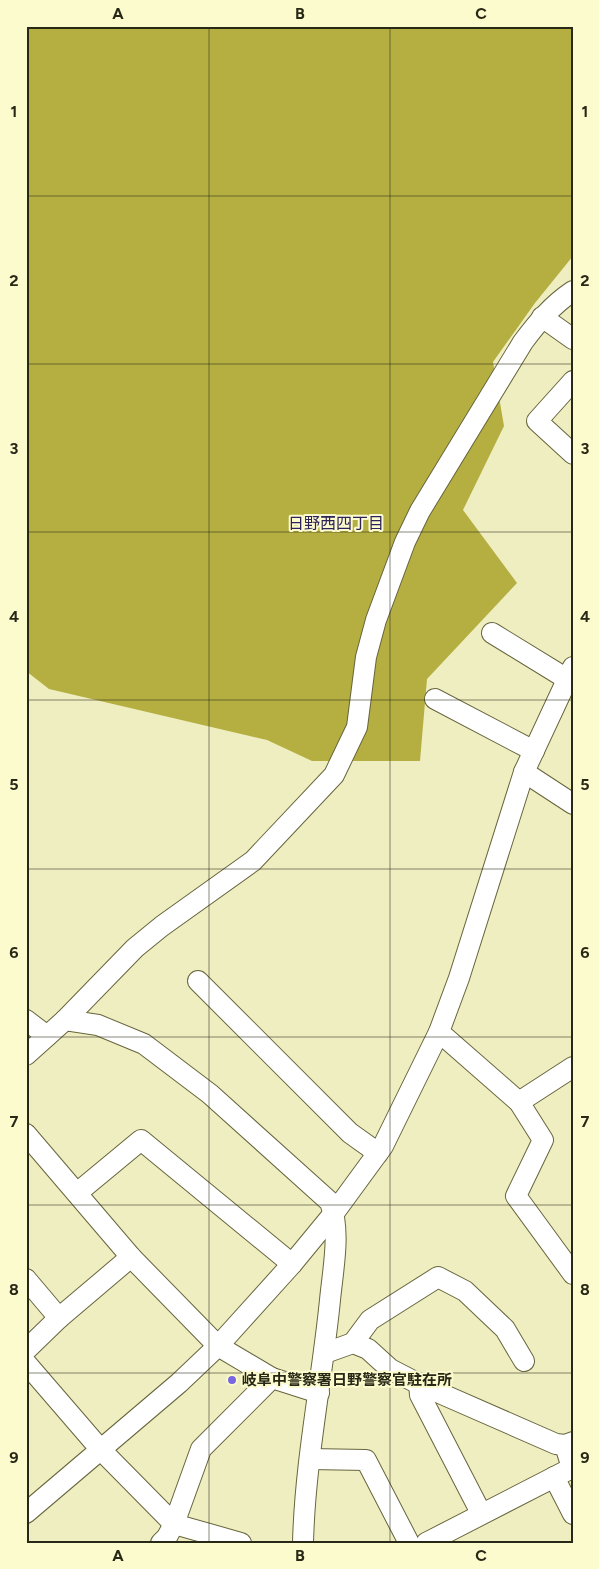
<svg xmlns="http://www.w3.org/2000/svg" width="599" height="1569" viewBox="0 0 599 1569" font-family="Figtree,'Noto Sans JP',sans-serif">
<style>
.forest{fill:#b5af42}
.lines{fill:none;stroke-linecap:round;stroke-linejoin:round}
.minor-casing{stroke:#67653d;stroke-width:22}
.minor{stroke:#fff;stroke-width:20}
.grid{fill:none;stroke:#282816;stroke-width:1;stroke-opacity:0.55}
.poi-dot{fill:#7966e1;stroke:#fcfbce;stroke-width:2}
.labels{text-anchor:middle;stroke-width:4;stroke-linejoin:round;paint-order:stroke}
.poi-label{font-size:15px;font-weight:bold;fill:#282816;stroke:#fcfbce;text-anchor:start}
.neighbourhood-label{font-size:16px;fill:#2c225c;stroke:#fcfbce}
.neatline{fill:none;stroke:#282816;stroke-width:2}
.grid-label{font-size:16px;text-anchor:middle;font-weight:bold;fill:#282816}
</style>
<rect width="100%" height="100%" fill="#efeec1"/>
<!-- forest -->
<path class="forest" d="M26,26H573V256L535,303L493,362L504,426L463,510L517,583L427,679L420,761H312L267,740L49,689L26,671Z"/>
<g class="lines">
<defs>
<g id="minor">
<path d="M542,317L573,339"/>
<path d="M573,381L537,421L573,454"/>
<path d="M492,633L567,679"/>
<path d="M435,699L534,751"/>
<path d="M524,772L573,804"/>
<path d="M198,981L350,1133L378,1153"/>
<path d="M26,1020L47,1036"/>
<path d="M65,1020L135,948L162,926L253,861L334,775L357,727L366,657L376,620L405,542L420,511L523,342C538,322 552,305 573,291"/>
<path d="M439,1032L519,1102L543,1140L516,1196L573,1274"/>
<path d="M26,1055L65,1020L98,1025L144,1044L210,1094L330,1202C341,1232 333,1268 330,1300C322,1381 305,1461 303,1543"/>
<path d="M519,1102L573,1067"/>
<path d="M26,1134L131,1257L218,1346L272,1378L319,1393"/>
<path d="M77,1193L141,1140L292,1264"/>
<path d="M26,1279L59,1318"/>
<path d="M353,1343L370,1320L438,1277L465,1291L505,1329L524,1361"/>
<path d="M26,1350L59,1318L131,1257"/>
<path d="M325,1353L353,1343L368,1349L390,1369L419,1384L420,1395L481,1513"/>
<path d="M26,1363L101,1450L174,1524L241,1543"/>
<path d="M419,1384L556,1444L565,1445"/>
<path d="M310,1459L366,1460L409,1543"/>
<path d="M554,1477L573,1514"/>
<path d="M26,1513L179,1383L218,1346L292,1264L334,1213L383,1146L439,1032L459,978L524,772L573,667"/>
<path d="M161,1543L167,1537L174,1524L201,1449L272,1378"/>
<path d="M426,1543L568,1470L571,1465L565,1445L573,1442"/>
</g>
</defs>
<!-- minor casing -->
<use href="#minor" class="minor-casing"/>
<!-- minor -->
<use href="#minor" class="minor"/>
</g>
<!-- grid -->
<path class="grid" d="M209,26V1543M390,26V1543M26,196H573M26,364H573M26,532H573M26,700H573M26,869H573M26,1037H573M26,1205H573M26,1373H573"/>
<!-- markers -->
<circle class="poi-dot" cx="232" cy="1380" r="5"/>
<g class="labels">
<!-- poi labels -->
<g class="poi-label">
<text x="242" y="1385">岐阜中警察署日野警察官駐在所</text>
</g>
<!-- neighbourhood labels -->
<g class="neighbourhood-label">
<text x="336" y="529">日野西四丁目</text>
</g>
</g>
<!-- border -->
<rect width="599" height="1569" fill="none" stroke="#fcfbce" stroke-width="55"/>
<rect x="28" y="28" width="544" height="1514" class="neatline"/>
<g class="grid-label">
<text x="118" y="19">A</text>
<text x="300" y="19">B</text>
<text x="481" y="19">C</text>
<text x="14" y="117">1</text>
<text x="585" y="117">1</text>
<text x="14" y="286">2</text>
<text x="585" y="286">2</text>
<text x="14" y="454">3</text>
<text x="585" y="454">3</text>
<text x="14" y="622">4</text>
<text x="585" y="622">4</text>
<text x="14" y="790">5</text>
<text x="585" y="790">5</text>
<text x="14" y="958">6</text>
<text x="585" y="958">6</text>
<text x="14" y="1127">7</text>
<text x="585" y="1127">7</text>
<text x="14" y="1295">8</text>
<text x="585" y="1295">8</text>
<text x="14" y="1463">9</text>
<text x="585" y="1463">9</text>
<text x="118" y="1561">A</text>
<text x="300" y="1561">B</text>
<text x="481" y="1561">C</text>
</g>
</svg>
